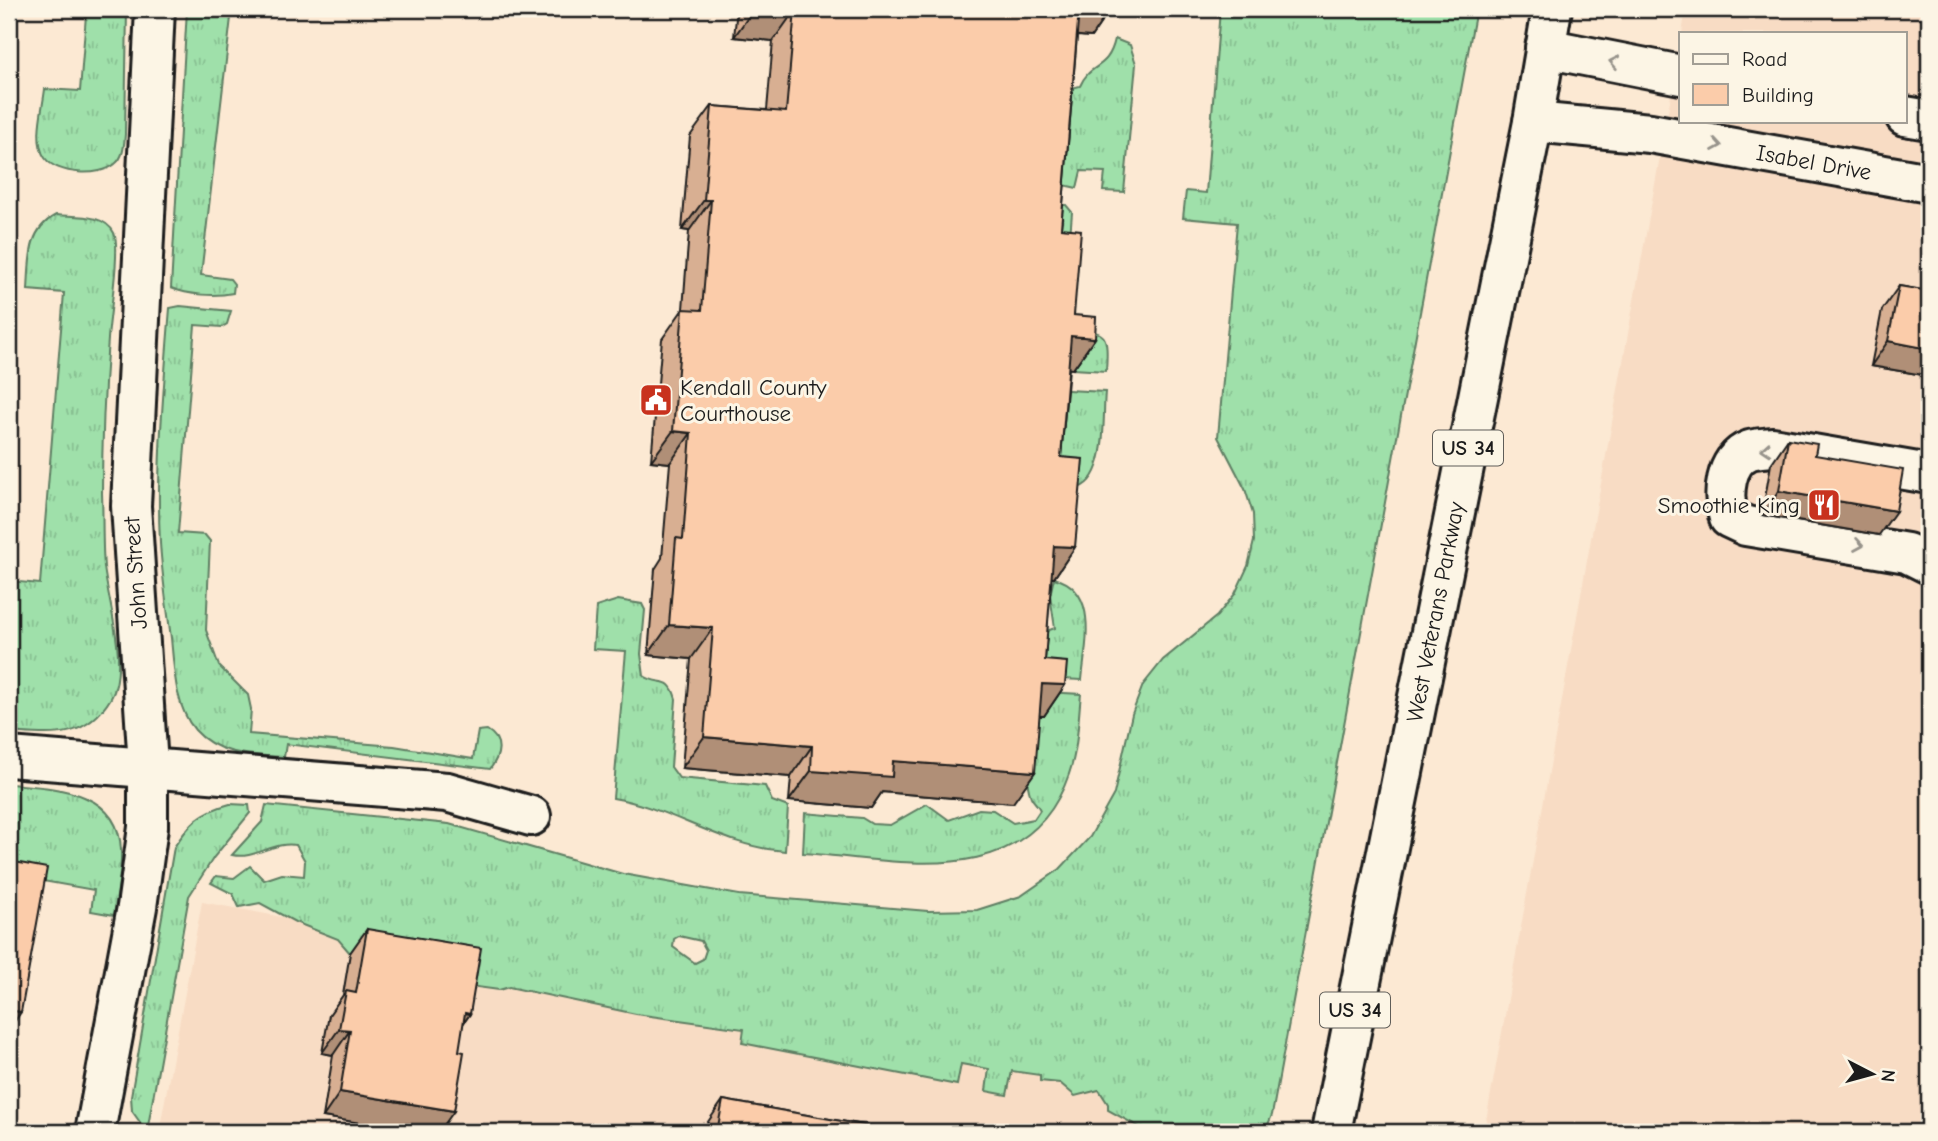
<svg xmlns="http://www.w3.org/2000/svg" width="1938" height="1141" viewBox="0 0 1938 1141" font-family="'Comic Neue',sans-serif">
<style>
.built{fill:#f8dcc4}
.grass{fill:url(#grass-tufts);stroke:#5e7e63;stroke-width:2;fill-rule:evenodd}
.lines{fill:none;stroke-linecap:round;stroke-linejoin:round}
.minor-casing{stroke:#1c1c1c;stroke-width:44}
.major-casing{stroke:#1c1c1c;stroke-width:44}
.minor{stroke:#fcf5e5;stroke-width:38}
.major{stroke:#fcf5e5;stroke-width:38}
.wall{fill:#d8af92;stroke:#1c1c1c;stroke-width:2}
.shaded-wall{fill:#b08f77;stroke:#1c1c1c;stroke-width:2}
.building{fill:#fbccaa;stroke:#1c1c1c;stroke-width:2}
.oneway{stroke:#97938b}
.labels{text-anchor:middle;stroke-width:6;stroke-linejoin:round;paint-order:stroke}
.shield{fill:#fcf5e5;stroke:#5f5d58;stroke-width:2}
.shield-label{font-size:21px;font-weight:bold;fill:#1c1c1c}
.street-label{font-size:23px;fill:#1c1c1c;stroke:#fcf5e5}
.poi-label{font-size:23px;fill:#1c1c1c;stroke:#fcf5e5;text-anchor:start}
</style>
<defs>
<pattern id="grass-tufts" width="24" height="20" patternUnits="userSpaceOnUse" patternTransform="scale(1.75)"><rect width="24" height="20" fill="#9fe0aa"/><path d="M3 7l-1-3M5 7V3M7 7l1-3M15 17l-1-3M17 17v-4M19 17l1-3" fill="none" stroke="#88c092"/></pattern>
</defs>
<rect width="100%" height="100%" fill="#fce9d3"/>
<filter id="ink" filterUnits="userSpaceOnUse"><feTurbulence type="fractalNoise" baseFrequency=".0143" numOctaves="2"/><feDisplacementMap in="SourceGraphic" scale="14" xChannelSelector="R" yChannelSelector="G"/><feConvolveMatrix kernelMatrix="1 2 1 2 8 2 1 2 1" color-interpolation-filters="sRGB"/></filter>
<g filter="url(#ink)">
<!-- built -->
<g class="built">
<path d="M1686,9H1929V1132H1484L1681,40V121H1905V33H1682Z"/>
<path d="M202,902L1225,1093L1217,1132H159Z"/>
</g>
<!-- grass -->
<g class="grass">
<path d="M34,9H127L125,134C124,145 124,157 115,164C100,177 57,175 45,158C33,141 43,108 45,89L80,91L86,15Z"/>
<path d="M187,9H232L201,275L230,279L234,284L233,293C215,297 188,295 171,288Z"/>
<path d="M1220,9H1476L1272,1115L1265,1132H1148L1108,1110V1104L1099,1090L1075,1096L1060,1083L1040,1081V1075L1012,1071L1007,1095L986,1091L989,1069L961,1064L957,1085L742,1043L744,1029L636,1014L509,987L499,990L462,985L463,972L350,953L338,939L295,922L260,903L239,907L233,894L211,883L216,876L234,878L250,866L264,880L282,874L304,876L305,861L296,845C273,841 255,860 232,855L262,822L266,805L449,824L623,874L739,895L928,911L977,910L1021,896L1060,869L1090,837L1114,794L1132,714L1143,685L1163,660L1217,616L1235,594L1248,566L1254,541L1253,514L1245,489L1218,437L1237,223L1183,218L1186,191L1206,193ZM679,936L701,941L706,950L703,959L695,963L673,947L674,939Z"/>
<path d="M1115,39L1130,45L1136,64L1124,192L1103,191L1105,172L1081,171L1077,188L1059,184L1068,89L1080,86C1090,62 1108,71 1115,39Z"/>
<path d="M1044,204L1066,205L1072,212L1063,328C1104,334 1109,325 1106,371L1073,369L1075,348L1052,346L1059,261L1040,259Z"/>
<path d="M56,215C75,217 104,213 114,233C121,247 109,319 108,339C104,389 102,442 102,493C103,517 102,543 104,567C108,601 129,668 111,698C85,741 52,735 9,732V581L40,584L64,293L28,290C30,260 27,230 56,215Z"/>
<path d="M180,306L231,311L227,324L222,327L195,325L178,533L205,535L210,541L206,630L219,666L248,695L251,709L249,734L394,746L473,759L478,731L487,730C504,740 500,756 490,769L286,744L284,757C252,755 218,756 195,730C175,707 174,668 171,638C167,607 162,575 160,543C156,465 164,386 170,308Z"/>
<path d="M1048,389L1105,392C1102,422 1110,498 1061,489Z"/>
<path d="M1054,578C1100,590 1085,645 1082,680L1061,679L1025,664L1038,634L1055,628L1050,595Z"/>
<path d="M618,600L642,604L645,610L641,654L644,676C660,687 669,674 676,699L671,767L679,778L765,786L772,801L788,807L785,851C723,847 672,808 613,798L626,651L593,649L596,607Z"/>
<path d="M1046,692L1081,694C1078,721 1078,749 1069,774C1028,894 899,860 803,853L805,813L862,818L872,824L890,825L927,804L949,820L979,809L993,810L1013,823L1034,819L1040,810C1038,804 1033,802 1031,797C1020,768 1032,718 1046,692Z"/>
<path d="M9,784C53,788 119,789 121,850C122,872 117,894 114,915L91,911L94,890L9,875Z"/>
<path d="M230,804L249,805L250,813L214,857L189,896L147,1132L132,1111L131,1096L174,847C191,822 200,812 230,804Z"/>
</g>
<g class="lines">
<defs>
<g id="minor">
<path d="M1545,48L1681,75"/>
<path d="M1905,116L1929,120"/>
<path d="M1533,122L1650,133L1929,183"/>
<path d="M1929,474L1772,447C1765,448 1757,448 1750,450C1724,459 1722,497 1729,518L1746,526L1907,553L1929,564"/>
<path d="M9,757L447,792L531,816"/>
<path d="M95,1132L137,907L148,827V766L131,506L155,9"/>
</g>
<path id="major" d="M1331,1132L1533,122L1552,9"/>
</defs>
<!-- minor casing -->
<use href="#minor" class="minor-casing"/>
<!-- major casing -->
<use href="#major" class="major-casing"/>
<!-- minor -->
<use href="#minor" class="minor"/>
<!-- major -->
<use href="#major" class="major"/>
</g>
<!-- wall -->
<g class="wall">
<path d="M737,9H1110L1091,37L1077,36L1061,228L1074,315L1095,338L1073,369L1069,368L1061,457L1075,547L1054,578H1051L1045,660L1065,685L1044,716H1039L1013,803L882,792L871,808L789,801L791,777L682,768L691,659L648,655L655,569L662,558L670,463L651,461L662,339L683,309L689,231L682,230L690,136L712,106L767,110L773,41L734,37Z"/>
<path d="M1899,286L1929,291V376L1871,366L1882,310Z"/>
<path d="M1788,439L1815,455L1879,535L1762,515L1771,464Z"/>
<path d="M367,929L470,1014L463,1024L439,1132H417L323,1117L333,1055L322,1053L329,1015L343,995L350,953Z"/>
<path d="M723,1100L903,1132H701Z"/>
</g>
<!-- shaded-wall -->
<g class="shaded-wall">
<path d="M754,9H779L795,10L773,41L734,37Z"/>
<path d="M1076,9H1110L1091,37L1058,34Z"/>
<path d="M704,200H711L689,231L682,230Z"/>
<path d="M1071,336L1095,338L1073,369L1050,367Z"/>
<path d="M1888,341L1929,349V376L1871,366Z"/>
<path d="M673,431L691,433L670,463L651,461Z"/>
<path d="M1779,491L1896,511L1879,535L1762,515Z"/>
<path d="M1054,546L1075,547L1054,578L1033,576Z"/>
<path d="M669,625L713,628L691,659L648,655Z"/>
<path d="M1042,684L1065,685L1044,716L1021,715Z"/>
<path d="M704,737L812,746L791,777L682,768Z"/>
<path d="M893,761L1035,772L1013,803L882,792L871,808L789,801L811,771Z"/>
<path d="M9,1010L21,1012L9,1030Z"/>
<path d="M465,1013L470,1014L453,1038Z"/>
<path d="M339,1029L350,1030L333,1055L322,1053Z"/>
<path d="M340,1092L454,1111L439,1132H417L323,1117Z"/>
</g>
<!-- building -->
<g class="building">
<path d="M779,9H1079L1061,228L1081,230L1074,315L1096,317L1095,338L1071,336L1061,457L1083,459L1075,547L1054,546L1045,660L1067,662L1065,685L1042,684L1035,772L893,761L892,777L811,771L812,746L704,737L713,628L669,625L676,538L683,539L691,433L673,431L683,309L702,310L711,200H704L712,106L786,112L795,10Z"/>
<path d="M1899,286L1929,291V349L1888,341Z"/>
<path d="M1788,439L1817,444L1815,455L1903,470L1896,511L1779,491Z"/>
<path d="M9,861L47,868L21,1012L9,1010Z"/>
<path d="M367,929L481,948L470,1014L465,1013L459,1051L464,1052L454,1111L340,1092L350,1030L339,1029L346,991L356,993Z"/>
<path d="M9,1046L14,1047L9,1077Z"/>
<path d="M723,1100L903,1132H717Z"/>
</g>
<!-- one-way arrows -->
<defs><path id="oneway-chevron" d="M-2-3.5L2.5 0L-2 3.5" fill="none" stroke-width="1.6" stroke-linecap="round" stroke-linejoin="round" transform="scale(1.75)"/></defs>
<g class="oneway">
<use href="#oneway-chevron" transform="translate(1614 62) rotate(-169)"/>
<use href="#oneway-chevron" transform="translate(1717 145) rotate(10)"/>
<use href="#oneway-chevron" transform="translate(1766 449) rotate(176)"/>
<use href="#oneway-chevron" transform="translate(1859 545) rotate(10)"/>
</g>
</g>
<!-- icons -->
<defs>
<symbol id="civic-square" viewBox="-11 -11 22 22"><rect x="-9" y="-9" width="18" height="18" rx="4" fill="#c8321e" stroke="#fcf5e5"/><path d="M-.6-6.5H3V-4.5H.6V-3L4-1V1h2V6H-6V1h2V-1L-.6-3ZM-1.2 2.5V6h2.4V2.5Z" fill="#fff"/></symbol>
<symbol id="restaurant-square" viewBox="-11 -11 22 22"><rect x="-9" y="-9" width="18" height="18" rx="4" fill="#c8321e" stroke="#fcf5e5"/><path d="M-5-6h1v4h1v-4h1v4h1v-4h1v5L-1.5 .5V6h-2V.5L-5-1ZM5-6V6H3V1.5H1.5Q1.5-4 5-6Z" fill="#fff"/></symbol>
</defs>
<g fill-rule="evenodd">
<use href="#civic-square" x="637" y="381" width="38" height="38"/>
<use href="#restaurant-square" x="1805" y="486" width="38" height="38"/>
</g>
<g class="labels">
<!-- shield labels -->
<g class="shield">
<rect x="1433" y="430.5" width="70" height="35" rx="5"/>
<rect x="1320" y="992.5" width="70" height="35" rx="5"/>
</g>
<g class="shield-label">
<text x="1468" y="455">US 34</text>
<text x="1355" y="1017">US 34</text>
</g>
<!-- street labels -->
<g class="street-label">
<text transform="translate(1814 162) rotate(10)" y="8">Isabel Drive</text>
<text transform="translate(135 573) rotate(-94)" y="8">John Street</text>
<text transform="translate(1435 612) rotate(-79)" y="8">West Veterans Parkway</text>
</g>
<!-- poi labels -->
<g class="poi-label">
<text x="680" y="395">Kendall County<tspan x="680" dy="26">Courthouse</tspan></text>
<text x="1800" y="513" text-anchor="end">Smoothie King</text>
</g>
</g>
<!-- margin -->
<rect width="1938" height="1141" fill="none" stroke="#fcf5e5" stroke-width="35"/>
<rect x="18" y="18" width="1903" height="1106" fill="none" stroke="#1c1c1c" stroke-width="2.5" filter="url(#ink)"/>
<!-- legend -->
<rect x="1679" y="32" width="228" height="91" fill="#fcf5e5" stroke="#a29e95" stroke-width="2"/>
<rect x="1693" y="54" width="35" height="10" fill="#fcf5e5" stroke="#a29e95" stroke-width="2"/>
<text x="1742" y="66" font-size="21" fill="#1c1c1c">Road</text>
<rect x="1693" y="84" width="35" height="21" fill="#fbccaa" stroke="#a29e95" stroke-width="2"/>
<text x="1742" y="102" font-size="21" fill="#1c1c1c">Building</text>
<!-- north arrow -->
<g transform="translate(1872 1074) rotate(96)" stroke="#fcf5e5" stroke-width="5" paint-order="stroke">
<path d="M0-5L12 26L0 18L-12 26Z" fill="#1c1c1c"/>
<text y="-10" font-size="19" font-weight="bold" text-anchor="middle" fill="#1c1c1c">N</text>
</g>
</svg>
